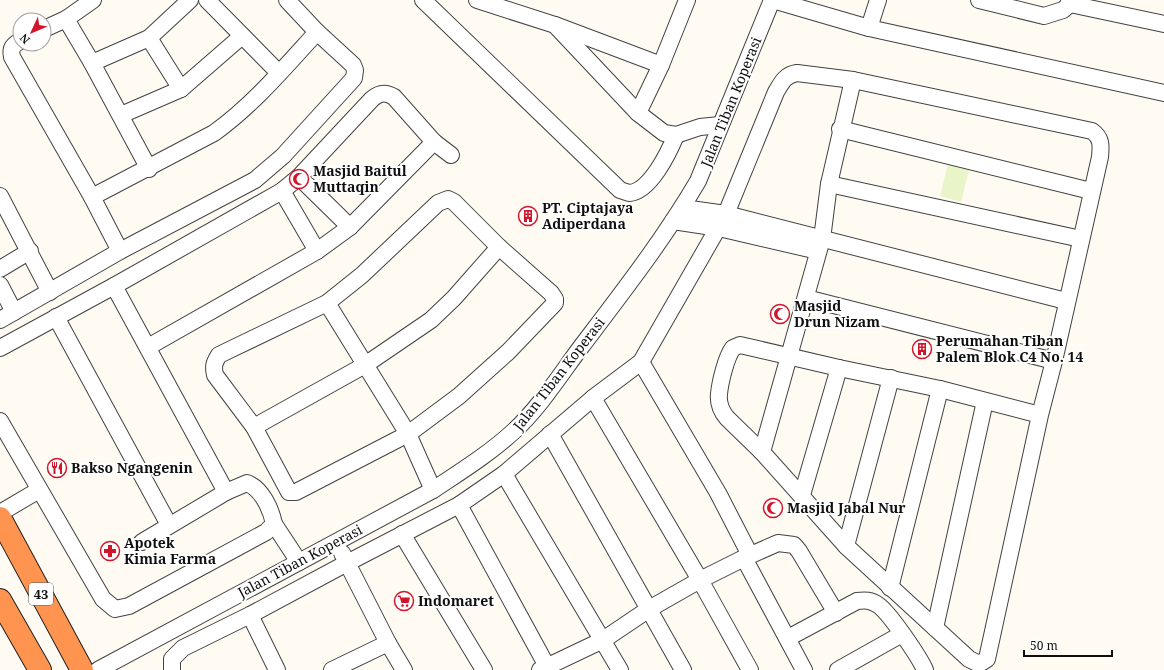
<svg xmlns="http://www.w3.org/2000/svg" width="1164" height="670" viewBox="0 0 1164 670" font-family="'Noto Serif',serif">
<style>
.pitch{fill:#e9f5c9}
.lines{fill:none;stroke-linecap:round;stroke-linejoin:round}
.minor-casing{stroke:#424242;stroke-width:18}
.highway-casing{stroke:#202020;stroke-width:24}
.minor{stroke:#fff;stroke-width:16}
.highway{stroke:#ff9350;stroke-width:22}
.labels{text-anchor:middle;stroke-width:4;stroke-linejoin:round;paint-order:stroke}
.shield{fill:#fff;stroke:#575757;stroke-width:1}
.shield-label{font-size:13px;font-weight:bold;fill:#0f0f0f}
.street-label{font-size:14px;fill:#0f0f0f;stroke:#fff}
.poi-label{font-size:14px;font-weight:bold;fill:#0f0f0f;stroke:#fff;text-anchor:start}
</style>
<rect width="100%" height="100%" fill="#fffbf2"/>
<!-- pitch -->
<path class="pitch" d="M948,164L969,170L961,202L940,196Z"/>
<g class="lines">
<defs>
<g id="minor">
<path d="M207,0L279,73"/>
<path d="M423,0L620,190L629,193C650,192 669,152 676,135"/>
<path d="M477,0L555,25L661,65"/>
<path d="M773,0L869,28L1164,93"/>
<path d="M979,0L1044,16L1063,10L1070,4L1069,0"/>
<path d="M1070,4L1164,24"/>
<path d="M66,19L92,63L149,169"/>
<path d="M555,25L638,113L664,133L676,135L700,127L720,125"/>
<path d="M869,28L878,0"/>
<path d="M44,29L66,19L93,0"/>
<path d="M149,38L181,89"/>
<path d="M20,41C13,45 10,48 12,57L92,197"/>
<path d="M92,63L149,38L190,0"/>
<path d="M638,113L661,65L687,0"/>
<path d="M121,115L181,89L242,36"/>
<path d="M840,129L1091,191"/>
<path d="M299,177L350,227"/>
<path d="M829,184L1081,239"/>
<path d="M282,191L317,251"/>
<path d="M0,196L50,292"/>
<path d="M448,199L454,202L499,247L551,293L555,299V303L508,352L459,396L408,434L296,492H289L254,427L215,375C213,366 214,363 219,355L327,303L362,275L438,203Z"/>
<path d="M683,208L726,214L1066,301"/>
<path d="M673,221L719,228L818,251"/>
<path d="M120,251L92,197L214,133C253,105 285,67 317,32"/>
<path d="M0,269L30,251"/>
<path d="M0,285L14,312"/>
<path d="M114,286L226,492"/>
<path d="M806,298L1054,361"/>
<path d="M327,303L408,434L433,490"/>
<path d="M56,317L169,525"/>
<path d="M0,320L120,251L255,180L283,156L354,78L355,70L353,65L317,32L287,0"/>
<path d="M148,347L317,251L350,227L434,142"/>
<path d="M0,348L114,286L282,191L299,177L372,99C380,92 386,92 394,97L434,142L451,155"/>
<path d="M641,362L718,493L750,555"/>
<path d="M593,398L700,580L750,670"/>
<path d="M0,421L103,599L115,609L129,606L266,532L274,524C271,509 262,489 247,483L226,492L142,542"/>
<path d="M254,427L365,365L431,320L454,298L499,247"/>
<path d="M550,434L683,670"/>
<path d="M762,452L822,239L829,184L853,80"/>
<path d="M504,474L620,670"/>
<path d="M802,495L839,368"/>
<path d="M459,505L549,670"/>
<path d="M0,513L39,490"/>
<path d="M274,524L299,562"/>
<path d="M402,534L484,670"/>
<path d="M846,546L891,378"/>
<path d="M342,553L388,643L404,670"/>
<path d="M744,558L804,670"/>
<path d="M890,588L940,389"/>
<path d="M250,615L277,670"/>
<path d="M935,628L985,401"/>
<path d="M788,638L857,601C865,600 871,600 878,605C889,612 920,658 925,670"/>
<path d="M98,670L433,490C460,472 489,454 514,431C540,407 560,375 581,347C622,293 664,239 698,181L772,0"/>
<path d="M172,670V659L183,648L250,615L347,563L459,505L504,474L593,398L641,362L726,214L776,92C782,82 785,75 797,73L853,80L1092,131C1102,138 1101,146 1100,157L1054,361L1040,415L987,659L979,664L969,659L846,546L762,452L727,418C722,412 718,403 719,394C720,383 726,357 733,348L740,345L839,368L940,389L1040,415"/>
<path d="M332,670L388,643"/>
<path d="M540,670L603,640L649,609L700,580L744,558L778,543L794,545L799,551L836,613"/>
<path d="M838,670L902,634"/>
</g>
<g id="highway">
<path d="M0,518L82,670"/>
<path d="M0,600L40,670"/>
</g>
</defs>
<!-- minor casing -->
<use href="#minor" class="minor-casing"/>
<!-- highway casing -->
<use href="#highway" class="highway-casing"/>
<!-- minor -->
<use href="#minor" class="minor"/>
<!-- highway -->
<use href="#highway" class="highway"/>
</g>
<!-- icons -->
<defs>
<symbol id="mosque-ring" viewBox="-11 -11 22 22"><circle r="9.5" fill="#fff" stroke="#d1162c" stroke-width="1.5"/><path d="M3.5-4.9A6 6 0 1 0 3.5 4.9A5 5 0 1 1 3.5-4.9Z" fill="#d1162c"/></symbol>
<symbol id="building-ring" viewBox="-11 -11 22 22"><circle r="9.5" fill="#fff" stroke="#d1162c" stroke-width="1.5"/><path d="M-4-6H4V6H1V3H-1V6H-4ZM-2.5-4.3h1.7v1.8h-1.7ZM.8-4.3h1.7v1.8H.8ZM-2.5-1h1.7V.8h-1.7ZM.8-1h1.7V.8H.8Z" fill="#d1162c"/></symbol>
<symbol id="restaurant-ring" viewBox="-11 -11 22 22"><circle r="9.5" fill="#fff" stroke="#d1162c" stroke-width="1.5"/><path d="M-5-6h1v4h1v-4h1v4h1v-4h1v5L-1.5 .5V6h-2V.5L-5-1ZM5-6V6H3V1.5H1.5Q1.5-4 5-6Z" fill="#d1162c"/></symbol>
<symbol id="pharmacy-ring" viewBox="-11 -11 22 22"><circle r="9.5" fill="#fff" stroke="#d1162c" stroke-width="1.5"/><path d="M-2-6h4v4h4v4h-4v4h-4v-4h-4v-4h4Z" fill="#d1162c"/></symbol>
<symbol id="supermarket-ring" viewBox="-11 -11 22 22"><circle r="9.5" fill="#fff" stroke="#d1162c" stroke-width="1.5"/><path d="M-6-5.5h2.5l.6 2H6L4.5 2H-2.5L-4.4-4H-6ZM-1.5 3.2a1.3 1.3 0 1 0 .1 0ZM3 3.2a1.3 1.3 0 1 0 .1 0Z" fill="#d1162c"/></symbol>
</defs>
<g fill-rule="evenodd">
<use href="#mosque-ring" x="288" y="168" width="22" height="22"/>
<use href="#building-ring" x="517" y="205" width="22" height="22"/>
<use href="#mosque-ring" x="769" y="303" width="22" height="22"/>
<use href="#building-ring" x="911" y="338" width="22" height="22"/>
<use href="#restaurant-ring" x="46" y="457" width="22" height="22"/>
<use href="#mosque-ring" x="762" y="497" width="22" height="22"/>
<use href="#pharmacy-ring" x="99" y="540" width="22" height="22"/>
<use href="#supermarket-ring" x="393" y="590" width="22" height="22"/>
</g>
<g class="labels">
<!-- shield labels -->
<rect class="shield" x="29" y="583" width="24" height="22" rx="3"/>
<g class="shield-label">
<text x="41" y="599">43</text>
</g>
<!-- street labels -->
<g class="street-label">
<text transform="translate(731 102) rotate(-68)" y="5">Jalan Tiban Koperasi</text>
<text transform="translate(559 374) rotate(-52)" y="5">Jalan Tiban Koperasi</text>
<text transform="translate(300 561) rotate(-28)" y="5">Jalan Tiban Koperasi</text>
</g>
<!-- poi labels -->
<g class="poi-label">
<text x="313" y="176">Masjid Baitul<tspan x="313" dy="16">Muttaqin</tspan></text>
<text x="542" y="213">PT. Ciptajaya<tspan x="542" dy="16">Adiperdana</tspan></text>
<text x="794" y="311">Masjid<tspan x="794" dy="16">Drun Nizam</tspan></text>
<text x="936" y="346">Perumahan Tiban<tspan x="936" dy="16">Palem Blok C4 No. 14</tspan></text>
<text x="71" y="473">Bakso Ngangenin</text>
<text x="787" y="513">Masjid Jabal Nur</text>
<text x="124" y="548">Apotek<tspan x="124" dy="16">Kimia Farma</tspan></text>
<text x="418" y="606">Indomaret</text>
</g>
</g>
<!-- north arrow -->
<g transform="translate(32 32) rotate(226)"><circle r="19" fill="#ffffff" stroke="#9f9f9f"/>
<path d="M0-3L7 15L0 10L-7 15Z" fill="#d1162c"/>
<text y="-6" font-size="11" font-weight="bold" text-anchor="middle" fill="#0f0f0f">N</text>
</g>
<!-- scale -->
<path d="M1024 650v6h88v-6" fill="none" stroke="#0f0f0f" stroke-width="2"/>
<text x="1030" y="650" font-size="12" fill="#0f0f0f" stroke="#ffffff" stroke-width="3" paint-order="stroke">50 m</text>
</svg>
